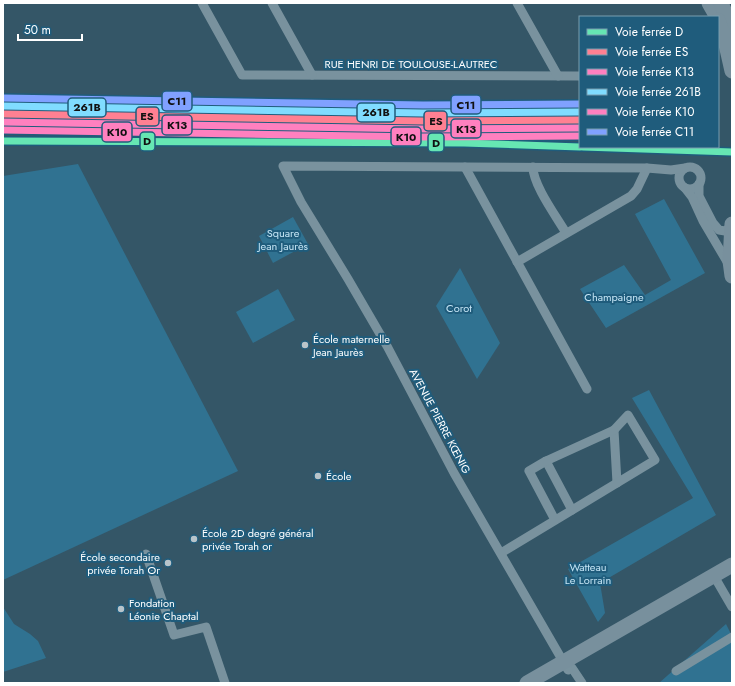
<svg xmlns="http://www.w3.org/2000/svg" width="735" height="686" viewBox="0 0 735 686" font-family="Jost,sans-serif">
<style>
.green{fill:#307291}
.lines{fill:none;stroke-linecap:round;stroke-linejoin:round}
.street{stroke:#79929e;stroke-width:9}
.primary{stroke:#78909d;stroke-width:15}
.rail-1-casing{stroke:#1f5c7c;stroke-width:10}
.rail-2-casing{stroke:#1f5c7c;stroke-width:10}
.rail-3-casing{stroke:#1f5c7c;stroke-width:10}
.rail-4-casing{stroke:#1f5c7c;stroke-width:10}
.rail-5-casing{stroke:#1f5c7c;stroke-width:10}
.rail-6-casing{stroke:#1f5c7c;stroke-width:10}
.rail-1{stroke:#66e6b3;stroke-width:7}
.rail-2{stroke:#ff8092;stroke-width:7}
.rail-3{stroke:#ff80bf;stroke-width:7}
.rail-4{stroke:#80dcff;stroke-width:7}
.rail-5{stroke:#ff80bf;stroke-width:7}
.rail-6{stroke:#80a1ff;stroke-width:7}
.poi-dot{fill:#b8c4ca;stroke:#1f5c7c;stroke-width:1.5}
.labels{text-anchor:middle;stroke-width:4;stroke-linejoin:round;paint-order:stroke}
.street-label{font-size:11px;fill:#fff;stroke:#1f5c7c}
.park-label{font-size:11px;fill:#c5e5f5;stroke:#1f5c7c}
.poi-label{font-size:11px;fill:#fff;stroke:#1f5c7c;text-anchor:start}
.line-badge{stroke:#1f5c7c;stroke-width:1.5}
.pale-badge-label{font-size:11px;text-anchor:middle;font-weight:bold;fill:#111}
</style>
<rect width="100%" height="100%" fill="#345667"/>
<!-- green -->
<g class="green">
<path d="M78,164L238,471L3,580V176Z"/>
<path d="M664,199L705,273L606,328L580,289L624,265L645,295L671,280L635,214Z"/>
<path d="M293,217L308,244L273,263L259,236Z"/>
<path d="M460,268L500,343L477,379L436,306Z"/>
<path d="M278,289L295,320L253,343L236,312Z"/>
<path d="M649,390L716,515L600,583L605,613L598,622L568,569L693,498L632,398Z"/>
<path d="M3,607L14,624L30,634L38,641L46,658L3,672Z"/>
<path d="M726,624L732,636V683H659Z"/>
</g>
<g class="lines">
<!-- street -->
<g class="street">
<path d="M202,3L242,75L580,76"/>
<path d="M272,3L312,75"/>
<path d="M517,3L558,76"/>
<circle cx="690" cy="178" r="11"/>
<path d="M465,167L587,389"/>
<path d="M533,167C533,185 556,216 566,233"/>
<path d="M699,184V196L713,223L719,230L725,231L732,226"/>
<path d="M685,188L692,197L703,221L729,265"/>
<path d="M517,262L631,196L637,189L647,168"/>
<path d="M614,430L617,483"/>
<path d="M546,461L572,510"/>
<path d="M501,553C552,522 603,491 655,460L628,415L614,430L546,461L529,471L555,520"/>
<path d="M146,554L174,635L206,627L225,683"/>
<path d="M714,576L732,607"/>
<path d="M566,664L572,668L582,683"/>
<path d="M568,670L454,473L387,346L348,279L301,202L283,166L647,168L671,170L685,168"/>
<path d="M676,671L732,637"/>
</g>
<!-- primary -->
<g class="primary">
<path d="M709,3L717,17"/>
<path d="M721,3L732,28"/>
<path d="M718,20L725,40L732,71"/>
<path d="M732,224L730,261L732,276"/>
<path d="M527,683L732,565"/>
</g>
<defs>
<g id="rail-1">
<path d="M3,141L464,143L580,147"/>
<path d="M583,147L732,152"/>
</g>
<path id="rail-2" d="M3,114L423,121L580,120"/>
<path id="rail-3" d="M3,122L423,129L580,128"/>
<path id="rail-4" d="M3,106L423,113L580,112"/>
<path id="rail-5" d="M3,130L423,137L580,136"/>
<path id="rail-6" d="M3,98L423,105L580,104"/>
</defs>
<!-- rail-1 casing -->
<use href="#rail-1" class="rail-1-casing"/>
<!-- rail-2 casing -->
<use href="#rail-2" class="rail-2-casing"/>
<!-- rail-3 casing -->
<use href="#rail-3" class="rail-3-casing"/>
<!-- rail-4 casing -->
<use href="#rail-4" class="rail-4-casing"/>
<!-- rail-5 casing -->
<use href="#rail-5" class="rail-5-casing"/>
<!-- rail-6 casing -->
<use href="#rail-6" class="rail-6-casing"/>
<!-- rail-1 -->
<use href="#rail-1" class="rail-1"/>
<!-- rail-2 -->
<use href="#rail-2" class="rail-2"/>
<!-- rail-3 -->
<use href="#rail-3" class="rail-3"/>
<!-- rail-4 -->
<use href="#rail-4" class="rail-4"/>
<!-- rail-5 -->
<use href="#rail-5" class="rail-5"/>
<!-- rail-6 -->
<use href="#rail-6" class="rail-6"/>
</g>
<!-- markers -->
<g class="poi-dot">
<circle cx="305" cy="345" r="4"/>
<circle cx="318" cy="476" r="4"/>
<circle cx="194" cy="539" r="4"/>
<circle cx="168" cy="563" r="4"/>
<circle cx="121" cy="609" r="4"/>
</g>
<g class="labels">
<!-- street labels -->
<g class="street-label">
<text x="411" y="68">RUE HENRI DE TOULOUSE-LAUTREC</text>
<text transform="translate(440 421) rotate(62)" y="4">AVENUE PIERRE KŒNIG</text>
</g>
<!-- park labels -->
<g class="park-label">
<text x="283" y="237">Square<tspan x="283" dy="13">Jean Jaurès</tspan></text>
<text x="614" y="301">Champaigne</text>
<text x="459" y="312">Corot</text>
<text x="588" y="571">Watteau<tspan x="588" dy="13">Le Lorrain</tspan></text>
</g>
<!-- poi labels -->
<g class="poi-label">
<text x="313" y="343">École maternelle<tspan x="313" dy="13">Jean Jaurès</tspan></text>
<text x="326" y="480">École</text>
<text x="202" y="537">École 2D degré général<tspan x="202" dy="13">privée Torah or</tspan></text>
<text x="160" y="561" text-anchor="end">École secondaire<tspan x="160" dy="13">privée Torah Or</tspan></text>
<text x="129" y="607">Fondation<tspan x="129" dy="13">Léonie Chaptal</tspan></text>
</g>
</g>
<g class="line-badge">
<rect x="162" y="91" width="30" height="20" rx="4" fill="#80a1ff"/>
<rect x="451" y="95" width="30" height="19" rx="4" fill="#80a1ff"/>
<rect x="68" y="98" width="38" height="19" rx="4" fill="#80dcff"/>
<rect x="357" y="103" width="38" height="19" rx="4" fill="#80dcff"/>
<rect x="136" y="107" width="23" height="19" rx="4" fill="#ff8092"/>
<rect x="424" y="111" width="23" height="20" rx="4" fill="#ff8092"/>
<rect x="162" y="115" width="30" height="20" rx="4" fill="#ff80bf"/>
<rect x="451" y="119" width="30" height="19" rx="4" fill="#ff80bf"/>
<rect x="102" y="122" width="30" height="20" rx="4" fill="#ff80bf"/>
<rect x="391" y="127" width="30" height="19" rx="4" fill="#ff80bf"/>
<rect x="140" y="132" width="15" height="19" rx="4" fill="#66e6b3"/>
<rect x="428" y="133" width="16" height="19" rx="4" fill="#66e6b3"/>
</g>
<g class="pale-badge-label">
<text x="177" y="105">C11</text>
<text x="466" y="109">C11</text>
<text x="87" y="111">261B</text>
<text x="376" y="116">261B</text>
<text x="147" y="120">ES</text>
<text x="436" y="125">ES</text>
<text x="177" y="129">K13</text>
<text x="466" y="133">K13</text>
<text x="117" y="136">K10</text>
<text x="406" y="141">K10</text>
<text x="147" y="145">D</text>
<text x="436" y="147">D</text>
</g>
<!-- border -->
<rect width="735" height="686" fill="none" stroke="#ffffff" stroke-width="8"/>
<!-- legend -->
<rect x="579" y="16" width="140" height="132" fill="#1f5c7c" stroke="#799db0"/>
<rect x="587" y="29" width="20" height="6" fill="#66e6b3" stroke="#799db0"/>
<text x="615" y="36" font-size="12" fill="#ffffff">Voie ferrée D</text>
<rect x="587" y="49" width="20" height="6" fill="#ff8092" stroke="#799db0"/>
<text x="615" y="56" font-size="12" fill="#ffffff">Voie ferrée ES</text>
<rect x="587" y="69" width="20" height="6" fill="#ff80bf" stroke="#799db0"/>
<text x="615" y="76" font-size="12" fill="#ffffff">Voie ferrée K13</text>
<rect x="587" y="89" width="20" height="6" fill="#80dcff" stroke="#799db0"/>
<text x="615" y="96" font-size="12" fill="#ffffff">Voie ferrée 261B</text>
<rect x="587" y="109" width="20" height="6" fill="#ff80bf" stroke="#799db0"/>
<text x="615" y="116" font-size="12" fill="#ffffff">Voie ferrée K10</text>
<rect x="587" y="129" width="20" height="6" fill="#80a1ff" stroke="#799db0"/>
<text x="615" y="136" font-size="12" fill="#ffffff">Voie ferrée C11</text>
<!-- scale -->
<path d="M18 34v6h64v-6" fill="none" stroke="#ffffff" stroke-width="2"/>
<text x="24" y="34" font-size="12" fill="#ffffff" stroke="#1f5c7c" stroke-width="3" paint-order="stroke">50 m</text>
</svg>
